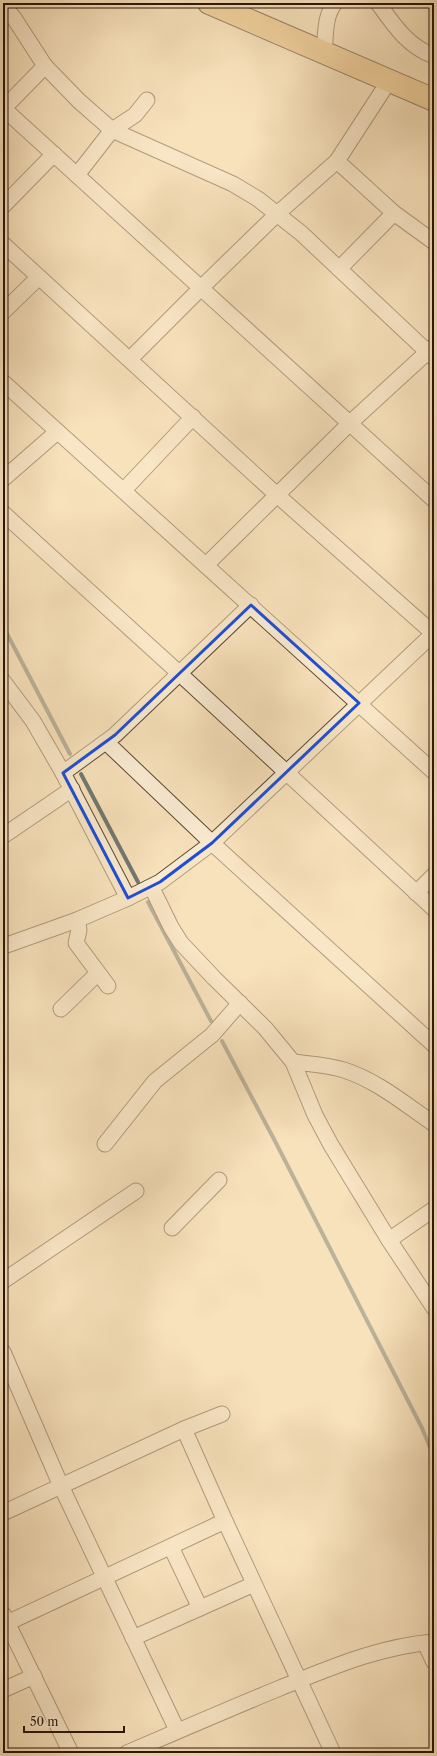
<svg xmlns="http://www.w3.org/2000/svg" width="437" height="1756" viewBox="0 0 437 1756" font-family="'Libre Caslon Text',serif">
<style>
.lines{fill:none;stroke-linecap:round;stroke-linejoin:round}
.stream{stroke:#717972;stroke-width:4}
.minor-casing{stroke:#5c4834;stroke-width:17}
.trunk-casing{stroke:#281507;stroke-width:24}
.minor{stroke:#faecd3;stroke-width:15}
.trunk{stroke:#ecc17e;stroke-width:22}
.marked{fill:none;stroke:#1d4ed8;stroke-width:3;stroke-linejoin:round}
</style>
<rect width="100%" height="100%" fill="#f8e2bc"/>
<filter id="stains"><feTurbulence type="fractalNoise" baseFrequency=".005" numOctaves="4"/><feColorMatrix values="0 0 0 0 .2 0 0 0 0 .09 0 0 0 0 .02 0 0 0 .5 -.17"/></filter>
<radialGradient id="worn" r=".72"><stop offset=".6" stop-color="#630" stop-opacity="0"/><stop offset="1" stop-color="#630" stop-opacity=".3"/></radialGradient>
<g class="lines">
<!-- stream -->
<g class="stream">
<path d="M3,626L70,754"/>
<path d="M81,774L138,882"/>
<path d="M148,902L211,1021"/>
<path d="M222,1041L276,1143L422,1428L434,1457"/>
</g>
<defs>
<g id="minor">
<path d="M378,3C393,24 408,47 434,56"/>
<path d="M3,5L14,18L45,66"/>
<path d="M324,53C326,36 324,16 335,3"/>
<path d="M3,108L434,500"/>
<path d="M4,108L45,66L79,101L112,130L233,184L258,199L301,233L434,358"/>
<path d="M337,161L394,213L434,242"/>
<path d="M77,175L112,130L135,115L147,100"/>
<path d="M3,206L54,154"/>
<path d="M3,244L277,495L434,634"/>
<path d="M339,269L394,213"/>
<path d="M3,312L39,277"/>
<path d="M130,359L202,287L277,214L337,161L389,81"/>
<path d="M3,382L434,772"/>
<path d="M3,479L57,432"/>
<path d="M124,490L193,417"/>
<path d="M3,513L179,673L434,909"/>
<path d="M206,565L350,423L434,346"/>
<path d="M3,681L33,721L63,773L128,898L77,920L4,946"/>
<path d="M106,742L212,843L434,1045"/>
<path d="M63,773L115,735L251,605"/>
<path d="M3,836L72,789"/>
<path d="M152,888L171,927L181,943L214,978L265,1028L293,1062L315,1115L331,1145L389,1240L434,1308"/>
<path d="M416,893L434,875"/>
<path d="M128,898L160,882L212,843L434,633"/>
<path d="M77,920L79,930L76,943L108,986"/>
<path d="M61,1009L98,973"/>
<path d="M293,1062C310,1064 328,1065 344,1070C378,1081 406,1105 434,1124"/>
<path d="M105,1144L155,1081L212,1035L240,1003"/>
<path d="M172,1228L219,1180"/>
<path d="M389,1240L434,1209"/>
<path d="M3,1281L136,1191"/>
<path d="M3,1352L61,1486L177,1730"/>
<path d="M184,1429L225,1521L333,1753"/>
<path d="M3,1513L184,1429L222,1414"/>
<path d="M171,1547L200,1608"/>
<path d="M3,1614L71,1753"/>
<path d="M3,1625L225,1521"/>
<path d="M133,1638L254,1584"/>
<path d="M425,1643L434,1662"/>
<path d="M3,1690L34,1676"/>
<path d="M127,1753C178,1731 229,1709 280,1688C330,1668 380,1646 434,1642"/>
</g>
<path id="trunk" d="M209,3L434,100"/>
</defs>
<!-- minor casing -->
<use href="#minor" class="minor-casing"/>
<!-- trunk casing -->
<use href="#trunk" class="trunk-casing"/>
<!-- minor -->
<use href="#minor" class="minor"/>
<!-- trunk -->
<use href="#trunk" class="trunk"/>
</g>
<!-- marked area -->
<path d="M0 0H437V1756H0ZM251,605L359,703L212,843L160,882L128,898L63,773L115,735Z" fill="#f8e2bc" fill-opacity=".55" fill-rule="evenodd"/>
<path class="marked" d="M251,605L359,703L212,843L160,882L128,898L63,773L115,735Z"/>
<!-- margin -->
<rect width="437" height="1756" fill="none" stroke="#f8e2bc" stroke-width="16"/>
<rect x="4" y="4" width="429" height="1748" fill="none" stroke="#281507" stroke-width="2"/>
<rect x="8" y="8" width="421" height="1740" fill="none" stroke="#281507"/>
<!-- scale -->
<path d="M24 1726v6h100v-6" fill="none" stroke="#281507" stroke-width="2"/>
<text x="30" y="1726" font-size="12" fill="#281507" stroke="#faecd3" stroke-width="3" paint-order="stroke">50 m</text>
<rect width="100%" height="100%" filter="url(#stains)"/>
<rect width="100%" height="100%" fill="url(#worn)"/>
</svg>
